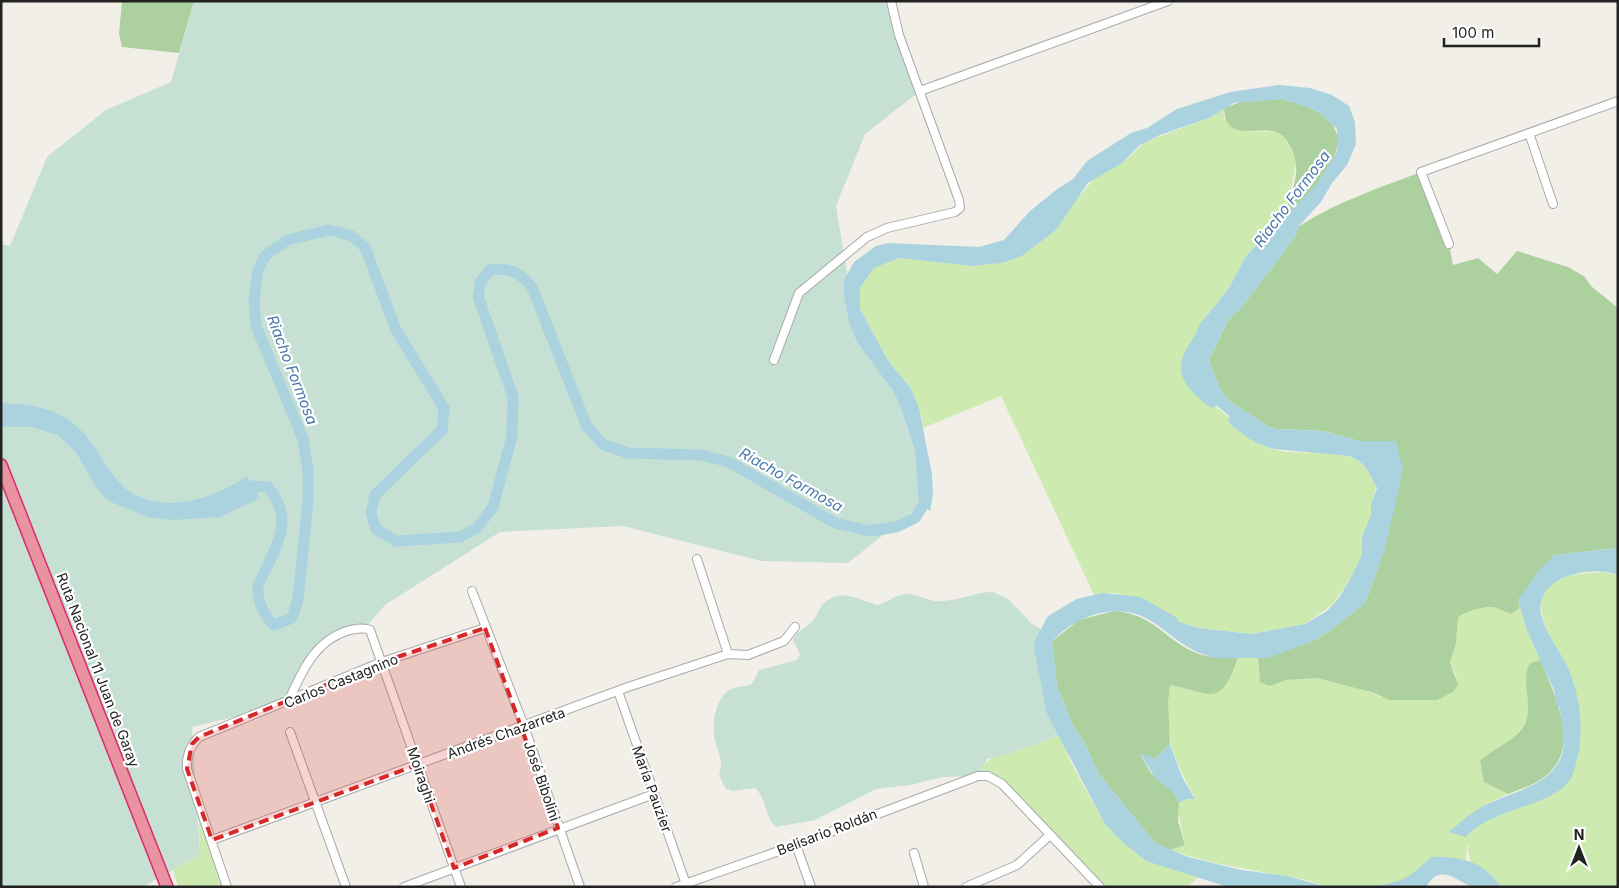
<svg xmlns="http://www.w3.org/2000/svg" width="1619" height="888" viewBox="0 0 1619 888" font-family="Inter,sans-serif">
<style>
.grass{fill:#cdebb0}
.forest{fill:#add19e}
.wetland{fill:#c6e0d4}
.water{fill:#aad3df}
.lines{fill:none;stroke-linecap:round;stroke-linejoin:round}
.river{stroke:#aad3df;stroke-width:11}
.minor-casing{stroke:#a9a9a9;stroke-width:10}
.highway-casing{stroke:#dc2a67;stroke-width:14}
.minor{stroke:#fff;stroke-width:8}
.highway{stroke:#e892a2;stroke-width:11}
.marked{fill:#d62828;fill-opacity:0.2;stroke:#d62828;stroke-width:4;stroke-dasharray:10 6;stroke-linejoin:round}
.labels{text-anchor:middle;stroke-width:4.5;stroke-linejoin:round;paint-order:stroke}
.street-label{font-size:14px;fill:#222;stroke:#fff}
.water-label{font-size:15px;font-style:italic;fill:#4a7aab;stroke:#fff}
</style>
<rect width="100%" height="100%" fill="#f2efe9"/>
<!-- grass -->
<g class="grass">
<path d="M1224,108V118L1243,131L1276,132L1284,136L1294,155L1296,164L1290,196L1283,219L1246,256L1229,288L1207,315L1196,333V343L1185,369C1187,374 1189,382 1193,386C1199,394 1259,442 1268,447C1295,461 1363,439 1372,479L1378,481L1371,504V515L1362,555L1349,581L1332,605L1305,624L1252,634L1198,628L1179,622L1147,601L1113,593L1094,595L1001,396L923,428L921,414L910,387L889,362L860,309V288L874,268L899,258L972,266L1002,263L1022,256L1056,230L1069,209L1094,179L1127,159L1145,142L1209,118Z"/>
<path d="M1603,572L1618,575V887H1502L1489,873L1470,862L1467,842L1466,861L1431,857C1421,868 1412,878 1398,883C1385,887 1338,888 1325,886C1312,882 1299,878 1285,876C1245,869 1207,863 1170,850L1185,845L1178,812L1179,803L1186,799L1195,798C1172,757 1163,733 1170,685C1212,694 1220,707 1238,658H1258L1260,682L1279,683L1287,680L1317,678L1362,689L1381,697L1457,677L1450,662L1456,644L1457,617C1466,612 1481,606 1492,607C1498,608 1505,612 1511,614L1520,608L1526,628L1541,660L1530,663C1524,675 1528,681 1529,693C1532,729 1514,739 1486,755L1484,782L1508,794L1486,804L1466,837C1493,805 1547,811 1570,778C1577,768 1577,752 1577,741C1578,720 1579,700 1572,680C1563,654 1519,603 1555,582C1561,579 1570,575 1577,574C1585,573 1594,573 1603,572Z"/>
<path d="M1060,735L1070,761L1105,824L1121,841L1147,861L1199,877L1187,887H1100L1002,784L978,776L983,765L994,756L1005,755Z"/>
<path d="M198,798L227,887H178L173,870L200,855Z"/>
</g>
<!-- forest -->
<g class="forest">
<path d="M122,1H194L179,53L122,47L119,34Z"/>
<path d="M1281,99C1294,103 1310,106 1321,114C1366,144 1308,195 1283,219C1287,205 1294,189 1296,174C1297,165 1295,156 1291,148C1288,143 1286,138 1282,135C1262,122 1225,146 1224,108L1241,102Z"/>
<path d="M1421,172L1449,244L1453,265L1478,258L1497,274L1517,251L1568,267L1585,277L1591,286L1618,308V548L1554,555L1518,600L1520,608L1511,614C1505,612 1498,608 1492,607C1481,606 1466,612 1458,617L1456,644L1450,662L1458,685L1453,692L1437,700H1390L1371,692L1317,678L1287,680L1269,686L1260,682L1258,658L1276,654L1315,640L1332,629L1365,603L1377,571L1396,441H1359L1323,431L1276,429L1268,426L1229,401L1219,387L1209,360L1228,320L1241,308L1286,249L1296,235L1298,227C1336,202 1379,188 1421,172Z"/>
<path d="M1114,611C1156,614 1164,641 1199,654C1211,658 1225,657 1238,658C1220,708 1213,694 1170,685L1168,703L1170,744L1155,759L1140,754L1151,773L1173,792L1179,803L1178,821L1185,845L1170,850L1155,843L1098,773L1084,742L1073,726L1057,686L1052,641L1079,620Z"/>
<path d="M1541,660C1555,698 1585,751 1540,780C1530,786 1519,790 1508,794L1484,782L1480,761C1493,748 1512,743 1523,727C1536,707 1519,682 1530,663Z"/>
</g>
<!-- wetland -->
<g class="wetland">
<path d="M194,1H891L920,91L865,134L836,206L853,308L907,403L926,501L848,563L761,561L623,526L500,532L385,605L365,628L342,633L313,654L280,706L192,727L200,855L142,887H1V244L10,246L47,157L106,110L171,82Z"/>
<path d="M993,592L1008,599L1032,624L1049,633L1060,735L1005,755L987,759L978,776L943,777L910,785L876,789L815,820L776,827C764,816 767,799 755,788L732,791L725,788L719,774C724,762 719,755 716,744C711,727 714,701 729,690C735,686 745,687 752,684L759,670L797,660L800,654L793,640C798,629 808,628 815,618C818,614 819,608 822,605C839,587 858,599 877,605C887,603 894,595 905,594C918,593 929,603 943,601C961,600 975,592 993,592Z"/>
</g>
<!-- water -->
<g class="water">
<path d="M1279,85L1310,88L1332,95L1349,106L1355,122L1356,144L1347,165L1332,183L1321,202L1298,227L1296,235L1286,249L1241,308L1228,320L1209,360L1219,387L1229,401L1268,426L1276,429L1323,431L1359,441H1396L1403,470L1385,549L1365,603L1332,629L1315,640L1268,658H1215C1186,651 1175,637 1153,622C1119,600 1078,614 1052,641L1057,686L1073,726L1084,742L1098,773L1155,843L1188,857L1241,870L1287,876L1327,887H1228L1146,861L1121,841L1105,824L1047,714L1034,648L1035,640L1048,616L1077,599L1102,593L1140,597L1176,617L1179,622L1198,628L1252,634L1305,624L1327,611L1338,599L1349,581L1362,555V537L1371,515V504L1377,488C1368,472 1367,463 1349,456L1274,449L1254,442L1253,435L1192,386L1188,358L1196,343V333L1200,324L1229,288L1246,256L1315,186L1337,152V129L1321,114L1311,108L1281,99L1234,103L1209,118L1160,135L1140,145L1122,163L1088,183L1056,230L1022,256L1002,263L972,266L899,258L874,268L860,288V309L889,362L910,387L919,408L932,474L933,494L930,511L919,503L915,450L900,405L894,392L857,342L849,322L844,296V280L854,262L876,246L889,243L979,247L1004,240L1030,211L1056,190L1073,179L1087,161L1131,133L1147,128L1177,109L1230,92Z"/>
<path d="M1,403C22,404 45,406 64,417C89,431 100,459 118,481C150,519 212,501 247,476L260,498L220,517L173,520L148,517L111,502L104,497L94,484L76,452L58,435L31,427H1Z"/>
<path d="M1618,548V575C1591,564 1534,577 1541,614C1544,628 1554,643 1561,655C1582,689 1587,739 1572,776C1558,807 1491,807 1466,837L1449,832C1459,824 1469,814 1480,808C1505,793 1553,787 1562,754C1567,737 1561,724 1560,708L1556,705L1554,690L1526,628L1518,600L1541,568L1554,555Z"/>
<path d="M1170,744L1182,777L1195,799H1186L1179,803L1173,792L1157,780L1140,754L1148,755L1155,759Z"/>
<path d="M1431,857C1449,856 1474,859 1488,872C1493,877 1497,882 1502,887C1494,887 1483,888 1474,887C1455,882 1442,861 1426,887H1367C1399,883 1408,880 1431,857Z"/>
</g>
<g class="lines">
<!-- river -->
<g class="river">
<path d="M1205,332C1179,364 1179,376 1212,402"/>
<path d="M1234,420L1253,435L1267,439"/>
<path d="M242,492L251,486L268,487C292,517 281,537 266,569C264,574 259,581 258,586C257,601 264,615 274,625L292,618L298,599L308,502V470L303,439L256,326L254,301L258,270L265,256L287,240L329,230L350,235L365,247L396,330L444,408L442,430L375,495L371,513L376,529L396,541L460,537L477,528L493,507L512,436L513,397L478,296L481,281L491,269C512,269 518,271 532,287L587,427L604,445L628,453L701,455L729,462L835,523L870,531L896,527L915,518L926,501L925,491"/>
</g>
<defs>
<g id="minor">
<path d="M920,91L1168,1"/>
<path d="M1529,133L1553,204"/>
<path d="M1449,244L1421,172L1618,101"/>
<path d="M774,360L799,293L867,237L887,228L955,212L960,208L959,200L899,35L891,1"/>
<path d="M697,559L728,654"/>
<path d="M472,591L524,726L580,887"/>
<path d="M618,691L687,887"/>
<path d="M288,702C302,672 314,640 350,630C357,629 363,627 370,630L461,887"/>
<path d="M290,732L346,887"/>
<path d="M212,840L628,687L728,654L748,655L784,641L795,627"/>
<path d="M796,845L811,887"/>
<path d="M914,853L924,887"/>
<path d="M227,887L187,769C186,755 190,747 199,737L382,662L485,628"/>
<path d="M404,887L654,794"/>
<path d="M676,887L796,845L978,776H988L1002,784L1100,887"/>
<path d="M966,887L1017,865L1050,835"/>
</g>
<path id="highway" d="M1,465L167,887"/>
</defs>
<!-- minor casing -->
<use href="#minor" class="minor-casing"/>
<!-- highway casing -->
<use href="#highway" class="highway-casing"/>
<!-- minor -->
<use href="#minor" class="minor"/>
<!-- highway -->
<use href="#highway" class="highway"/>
</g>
<!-- marked area -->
<path class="marked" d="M485,628L558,828L454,868L417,765L212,840L187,769L192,744L199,737L382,662Z"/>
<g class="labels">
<!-- street labels -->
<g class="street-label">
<text transform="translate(98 670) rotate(69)" y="5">Ruta Nacional 11 Juan de Garay</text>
<text transform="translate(341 681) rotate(-22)" y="5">Carlos Castagnino</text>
<text transform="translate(506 733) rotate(-20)" y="5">Andrés Chazarreta</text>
<text transform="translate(421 775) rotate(71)" y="5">Moiraghi</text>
<text transform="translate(542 781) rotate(71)" y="5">José Bibolini</text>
<text transform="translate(652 789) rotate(70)" y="5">María Pauzier</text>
<text transform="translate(827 832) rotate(-21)" y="5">Belisario Roldán</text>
</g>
<!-- water labels -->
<g class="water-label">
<text transform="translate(1292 199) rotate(-53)" y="5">Riacho Formosa</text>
<text transform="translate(292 370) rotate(69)" y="5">Riacho Formosa</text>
<text transform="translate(791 480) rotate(29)" y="5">Riacho Formosa</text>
</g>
</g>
<!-- border -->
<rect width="1619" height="888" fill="none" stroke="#222222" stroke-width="5"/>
<!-- north arrow -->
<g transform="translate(1579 848)" stroke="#ffffff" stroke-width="4" paint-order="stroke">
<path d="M0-4L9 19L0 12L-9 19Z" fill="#222222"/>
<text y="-8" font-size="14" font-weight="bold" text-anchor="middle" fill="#222222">N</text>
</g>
<!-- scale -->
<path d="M1444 38v8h95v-8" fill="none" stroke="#222222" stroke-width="2.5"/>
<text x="1452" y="38" font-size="15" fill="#222222" stroke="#ffffff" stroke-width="4" paint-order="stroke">100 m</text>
</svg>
